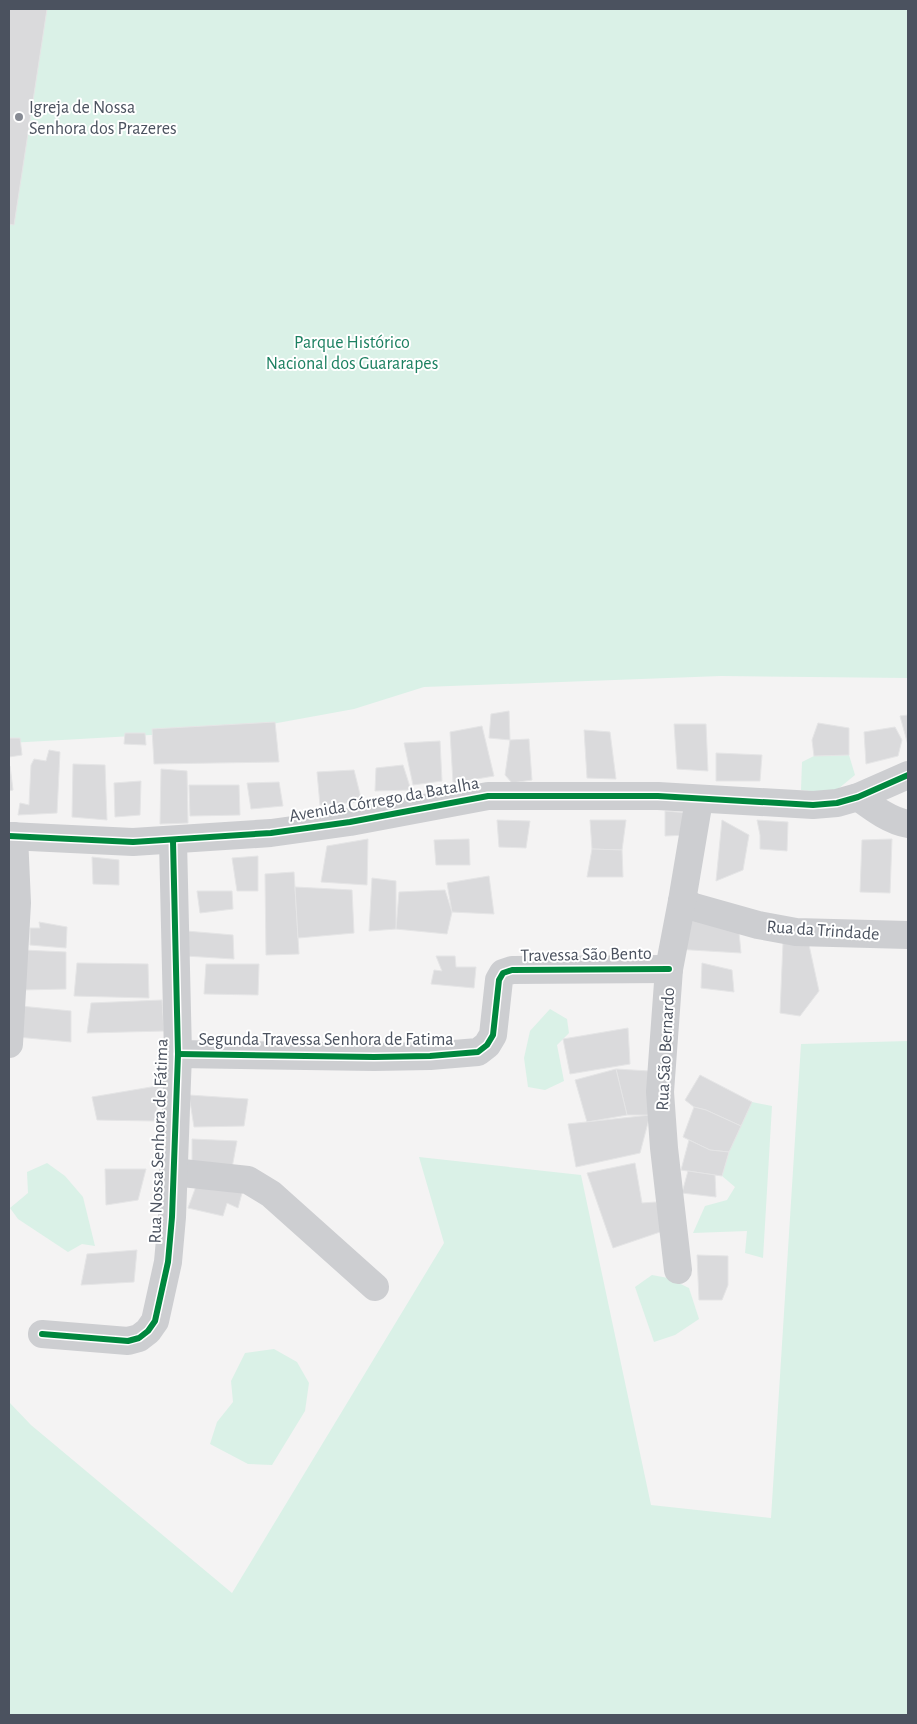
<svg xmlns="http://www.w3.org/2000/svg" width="917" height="1724" viewBox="0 0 917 1724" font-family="'Alegreya Sans',sans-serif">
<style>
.green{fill:#daf1e7}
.building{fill:#dadadc;stroke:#e5e5e6}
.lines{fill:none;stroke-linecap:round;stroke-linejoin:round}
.minor{stroke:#cdced1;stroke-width:28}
.cycleway-casing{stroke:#fff;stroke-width:9}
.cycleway{stroke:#00873e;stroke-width:6}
.poi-dot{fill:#868a93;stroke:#fff;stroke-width:2}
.labels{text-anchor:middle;stroke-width:4;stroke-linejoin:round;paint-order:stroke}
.poi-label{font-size:18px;fill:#4b525f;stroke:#fff;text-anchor:start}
.park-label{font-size:18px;fill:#1c8061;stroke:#fff}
.street-label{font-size:18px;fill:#4b525f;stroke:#fff}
</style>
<rect width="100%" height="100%" fill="#f4f3f3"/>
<!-- green -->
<g class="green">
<path d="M9,9H908V678L721,676L424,687L354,709L239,730L9,743Z"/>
<path d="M849,755L855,775L833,793L801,790L802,762L814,756Z"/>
<path d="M550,1009L567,1019L569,1033L557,1045L564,1081L545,1090L528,1087L524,1058L530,1031Z"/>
<path d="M908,1041V1715H9V1402L31,1425L232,1593L444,1243L419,1157L581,1175L651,1505L771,1518L801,1044Z"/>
<path d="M752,1102L772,1106L763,1258L745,1253L747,1231L693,1233L705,1206L727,1200L735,1187L722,1176L731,1146Z"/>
<path d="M47,1163L65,1176L83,1197L95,1246L82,1244L68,1252L18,1219L10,1208L28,1193L27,1172Z"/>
<path d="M652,1275L668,1278L689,1288L699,1319L675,1335L654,1342L635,1287Z"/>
<path d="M274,1349L297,1362L309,1383L305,1411L272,1465L248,1464L210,1444L217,1422L233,1402L231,1381L245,1353Z"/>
</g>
<!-- building -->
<g class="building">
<path d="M9,9H47L14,225L9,224Z"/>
<path d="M509,711L510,740L489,738L491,714Z"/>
<path d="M908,715V745L900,716Z"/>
<path d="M275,722L279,762L154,764L152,729Z"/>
<path d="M818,723L849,728V755L814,756L812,740Z"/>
<path d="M674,724H706L708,771L677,769Z"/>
<path d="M482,726L494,776L453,783L450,732Z"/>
<path d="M895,727L902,740L898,756L866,764L864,732Z"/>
<path d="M584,730L610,732L616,779L587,778Z"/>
<path d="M125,733H145L146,745L124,744Z"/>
<path d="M9,738H20L22,755L9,757Z"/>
<path d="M529,739L532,780L512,783L505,775L510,740Z"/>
<path d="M440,741L442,781L413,785L404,743Z"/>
<path d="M49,750L60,752L57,813L18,815L20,803L29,805L31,765L34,759L46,761Z"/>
<path d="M716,753L762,755L760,781H716Z"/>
<path d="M73,764L105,765L107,820L72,817Z"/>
<path d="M403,765L411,790L375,791L376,768Z"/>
<path d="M9,766H10L13,790L9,791Z"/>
<path d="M161,769L187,771L188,823L160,824Z"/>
<path d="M354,770L362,802L320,805L317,772Z"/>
<path d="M141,781L140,815L115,817L114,783Z"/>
<path d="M279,782L283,806L251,809L247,783Z"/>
<path d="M189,785H239L240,815L190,816Z"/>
<path d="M665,811L688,813L687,835L665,836Z"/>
<path d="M497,820L530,821L526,848L499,847Z"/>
<path d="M590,820H626L622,850L592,849Z"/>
<path d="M722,820L749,835L743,870L716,881Z"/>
<path d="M757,820L788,822L787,851L760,849V835Z"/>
<path d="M368,839L367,885L321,882L327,846Z"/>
<path d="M469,839L470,865H436L434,840Z"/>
<path d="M892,839L890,893L860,892L862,840Z"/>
<path d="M592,849L622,850L623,877H587Z"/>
<path d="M258,856V891H237L232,858Z"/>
<path d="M92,857L119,860V885L93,884Z"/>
<path d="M294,872L299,954L266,955L265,874Z"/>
<path d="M489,876L494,914L452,912L447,883Z"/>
<path d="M372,878L396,881V929L369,931Z"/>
<path d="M295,887L352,890L354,933L298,938Z"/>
<path d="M445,890L452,912L447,934L396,929L399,892Z"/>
<path d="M197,891H232L233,909L200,913Z"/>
<path d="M681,911L738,922L741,953L675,949Z"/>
<path d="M39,922L67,927L66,948L30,945V928H40Z"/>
<path d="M186,931L233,935L234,959L186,956Z"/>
<path d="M783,943L809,945L819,991L800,1016L780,1013Z"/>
<path d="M23,950L66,952V989L21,990Z"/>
<path d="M436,956H455L456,967H476L474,988L431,984L434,970L442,971Z"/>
<path d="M77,963L148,964L149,998L74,996Z"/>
<path d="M702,963L732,970L734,992L701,988Z"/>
<path d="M206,964H259L258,995L204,994Z"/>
<path d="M162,1000L164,1031L87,1033L91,1003Z"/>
<path d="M20,1006L71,1011V1042L17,1037Z"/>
<path d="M628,1028L630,1064L570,1074L563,1039Z"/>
<path d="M616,1069L649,1071L650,1115H627Z"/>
<path d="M616,1069L627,1115L587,1122L575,1080Z"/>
<path d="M700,1075L752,1102L741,1126L706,1110L694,1107L685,1100Z"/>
<path d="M163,1085L154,1121L97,1120L92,1097Z"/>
<path d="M189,1095L248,1099L244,1126L194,1127Z"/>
<path d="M694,1107L706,1110L741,1126L729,1152L710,1150L683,1137Z"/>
<path d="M650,1115L640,1153L576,1167L568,1124Z"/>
<path d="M192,1139L237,1141L232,1168L192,1171Z"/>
<path d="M689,1140L710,1150L729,1152L722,1176L681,1170Z"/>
<path d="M635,1163L642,1203L656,1202L666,1230L613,1248L587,1173Z"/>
<path d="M105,1169H146L138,1200L106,1205Z"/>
<path d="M688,1171L715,1175L716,1197L682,1193Z"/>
<path d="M198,1181L242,1193L238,1208L227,1203L223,1216L188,1208Z"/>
<path d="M137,1250L134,1282L81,1285L87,1254Z"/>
<path d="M697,1255L728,1256V1285L722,1300H699Z"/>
</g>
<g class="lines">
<!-- minor -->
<g class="minor">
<path d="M858,797C873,808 890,821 908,824"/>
<path d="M9,836L133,842L271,833L350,822L488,796H658L813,805L837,803L858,797L908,775"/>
<path d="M682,901L694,907L758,925L796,932L908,935"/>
<path d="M9,1044L17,903L14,836"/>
<path d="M178,1054L374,1057L430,1056L478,1052L487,1045L493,1035L499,980L503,973L512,970L669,969"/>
<path d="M173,1172L248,1180L271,1194L375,1287"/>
<path d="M678,1270L664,1148L660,1092L669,969L682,901L699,800"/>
<path d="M42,1334L128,1341L139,1338L148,1331L155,1321L168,1262L172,1217L178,1054L173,841"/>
</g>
<defs>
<g id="cycleway">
<path d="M9,836L133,842L271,833L350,822L488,796H658L813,805L837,803L858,797L908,775"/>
<path d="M178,1054L374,1057L430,1056L478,1052L487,1045L493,1035L499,980L503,973L512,970L669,969"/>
<path d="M42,1334L128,1341L139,1338L148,1331L155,1321L168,1262L172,1217L178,1054L173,841"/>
</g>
</defs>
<!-- cycleway casing -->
<use href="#cycleway" class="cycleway-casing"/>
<!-- cycleway -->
<use href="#cycleway" class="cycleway"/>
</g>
<!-- markers -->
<circle class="poi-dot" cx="19" cy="117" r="5"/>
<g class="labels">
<!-- poi labels -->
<g class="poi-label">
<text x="29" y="113">Igreja de Nossa<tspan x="29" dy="21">Senhora dos Prazeres</tspan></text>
</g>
<!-- park labels -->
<g class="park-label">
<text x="352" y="348">Parque Histórico<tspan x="352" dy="21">Nacional dos Guararapes</tspan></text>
</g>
<!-- street labels -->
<g class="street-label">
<text transform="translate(384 799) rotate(-10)" y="6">Avenida Córrego da Batalha</text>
<text transform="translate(823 930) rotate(4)" y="6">Rua da Trindade</text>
<text transform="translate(586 954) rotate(-1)" y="6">Travessa São Bento</text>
<text x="326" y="1045">Segunda Travessa Senhora de Fatima</text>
<text transform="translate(665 1049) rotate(-87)" y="6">Rua São Bernardo</text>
<text transform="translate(158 1141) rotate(-88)" y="6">Rua Nossa Senhora de Fátima</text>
</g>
</g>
<!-- border -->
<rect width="917" height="1724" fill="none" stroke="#4b525f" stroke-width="20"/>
</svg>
